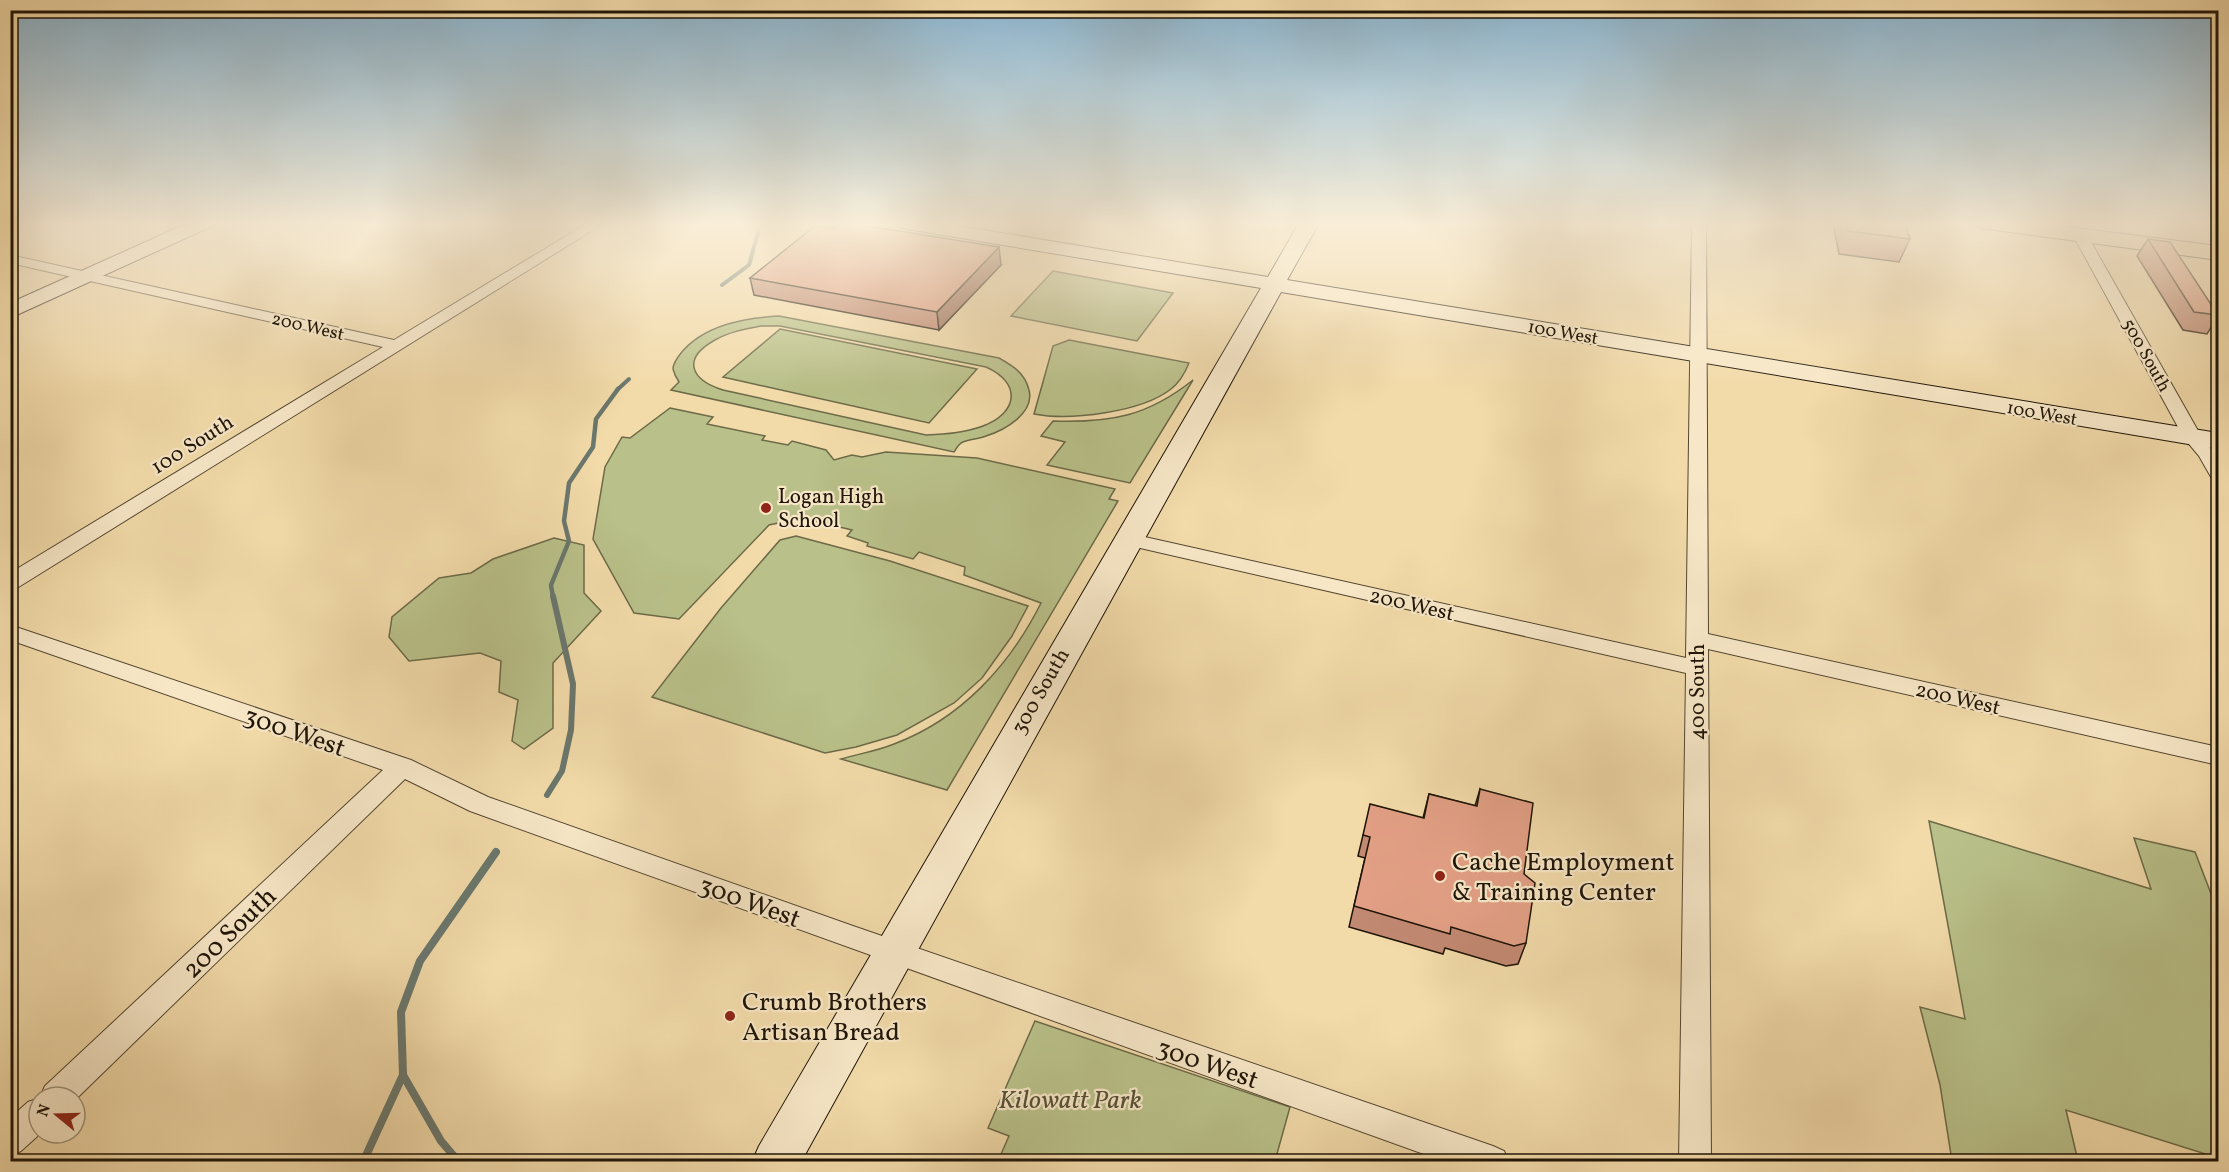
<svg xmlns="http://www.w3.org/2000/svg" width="2229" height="1172" viewBox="0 0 2229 1172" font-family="Vollkorn,serif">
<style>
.green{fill:#b9c089;stroke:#6c6a48;stroke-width:1.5;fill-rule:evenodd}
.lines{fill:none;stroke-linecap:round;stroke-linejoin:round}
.stream-far3{stroke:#6a776d;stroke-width:4}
.stream-far2{stroke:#6a776d;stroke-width:4.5}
.stream-far1{stroke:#6a776d;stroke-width:6}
.stream{stroke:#6a776d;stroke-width:8}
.street-casing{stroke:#534630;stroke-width:2}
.secondary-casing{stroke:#1e1407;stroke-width:2}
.highway-casing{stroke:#1e1407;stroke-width:2}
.street{fill:#f7e7c7;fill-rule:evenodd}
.secondary{fill:#f7e7c7;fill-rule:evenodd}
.highway{fill:#f2daa9;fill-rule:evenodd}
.wall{fill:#c28972;stroke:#1e1407;stroke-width:1.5}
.shaded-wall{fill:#9e6f5d;stroke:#1e1407;stroke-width:1.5}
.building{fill:#e29f85;stroke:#1e1407;stroke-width:1.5}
.poi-dot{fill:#8f2418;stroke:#f7e7c7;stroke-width:2}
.labels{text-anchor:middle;stroke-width:4.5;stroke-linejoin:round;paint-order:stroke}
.far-street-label{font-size:18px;fill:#1e1407;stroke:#f7e7c7}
.street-label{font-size:21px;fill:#1e1407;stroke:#f7e7c7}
.poi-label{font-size:21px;fill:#1e1407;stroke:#f7e7c7;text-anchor:start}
.near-street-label{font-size:26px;fill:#1e1407;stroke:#f7e7c7}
.near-poi-label{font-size:26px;fill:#1e1407;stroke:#f7e7c7;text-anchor:start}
.near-park-label{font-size:26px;font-style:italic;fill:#545034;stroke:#f7e7c7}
</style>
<rect width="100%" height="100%" fill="#f2daa9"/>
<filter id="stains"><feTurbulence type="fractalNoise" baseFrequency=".00333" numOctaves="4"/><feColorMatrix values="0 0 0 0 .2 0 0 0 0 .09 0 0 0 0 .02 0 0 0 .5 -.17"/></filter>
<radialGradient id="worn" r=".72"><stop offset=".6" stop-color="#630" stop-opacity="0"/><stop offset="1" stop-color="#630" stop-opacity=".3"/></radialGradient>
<!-- green -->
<g class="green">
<path d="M1053,271L1173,293L1137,341L1011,316Z"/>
<path d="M779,316L999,358C1013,366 1025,373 1029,390C1035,413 1005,430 986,436C979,439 970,439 963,442C959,443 957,448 954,452L671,390L679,382C677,379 674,373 673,369C673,363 677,358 681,353C704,325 744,318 779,316ZM761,326H780L986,367C1022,383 1018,413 983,426C964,433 946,434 926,435L723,390C691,380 681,359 715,340C729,332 745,329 761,326Z"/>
<path d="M780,329L977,369L929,423L723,377Z"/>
<path d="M1069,340L1189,363C1185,373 1180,382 1171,389C1142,412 1070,421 1034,414L1053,346Z"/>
<path d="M1193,380L1130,483L1047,465L1065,442L1041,436L1053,421C1111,423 1148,416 1193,380Z"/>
<path d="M670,408L713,417L707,424L765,436L762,440L788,445L792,441L826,450L834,460L852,455L862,457L886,452L977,458L1115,489L1109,499L1118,501L947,790L841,759C858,754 877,751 894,744C961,719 1010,665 1041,603L964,575L965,567L919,552L913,559L867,546L868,543L847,536L852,530L802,518L769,525L679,619L634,613L593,539L605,467L622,437L630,438Z"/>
<path d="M796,536L890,561L1028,606L1012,636L982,678L954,703L897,735L856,747L825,753L652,697L721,608L780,540Z"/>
<path d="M554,538L584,545V593L601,611L553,663V728L524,749L512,741L518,700L499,692L501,661L480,653L409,661L389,637L392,617L439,578L471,573L493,559Z"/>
<path d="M1929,821L2151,889L2134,838L2195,852L2218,912V1158L2066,1110L2078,1161H1952L1940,1085L1920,1007L1965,1019Z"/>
<path d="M1035,1021L1290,1107L1275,1161H998L1009,1136L988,1128Z"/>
</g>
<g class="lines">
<!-- stream-far3 -->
<g class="stream-far3">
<path d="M722,285L749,265L759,229"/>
<path d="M617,390L629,379"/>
</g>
<!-- stream-far2 -->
<path class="stream-far2" d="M553,597L551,585L569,541L564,521L569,483L593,447L596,419L618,389"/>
<!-- stream-far1 -->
<g class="stream-far1">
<path d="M547,795L562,771L571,730L573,684L553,596"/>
<path d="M495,854L496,852"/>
</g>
<!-- stream -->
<g class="stream">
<path d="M363,1162L403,1075"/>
<path d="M459,1162L441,1141L403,1075L401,1012L420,961L496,852"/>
</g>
<defs>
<g id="street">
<path d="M588,223H604L17,588L10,590V573L383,347L10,263V255L394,340Z"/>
<path d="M1692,223H1706L1708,634L2218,747V765L1708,649L1711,1162H1679L1686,673L1127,545L1120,543L1117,539L1120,535L1127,533L1686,658Z"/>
<path d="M2080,231L2087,235L2201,436L2218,458V479L2211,477L2199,456L2184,438L2073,235Z"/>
<path d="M10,625L411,760L488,797L853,926L1493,1146L1504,1151L1509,1162H1446L470,811L405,779L75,1100V1097H40L45,1086L383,770L10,640Z"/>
<path d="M39,1098L41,1133L21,1151L10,1156V1118L28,1102Z"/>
</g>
<g id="secondary">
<path d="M188,223H213L210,227L10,318V303Z"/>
<path d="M897,223H941L1268,277L1299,223H1319L1287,280L2218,433V449L1281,292L801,1162H752L759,1146L1261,288L907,229L900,227Z"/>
</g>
<path id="highway" d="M1977,223H2036L2218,246V260L1988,229L1980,228Z"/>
</defs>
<!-- street casing -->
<use href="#street" class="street-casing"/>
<!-- secondary casing -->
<use href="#secondary" class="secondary-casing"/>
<!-- highway casing -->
<use href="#highway" class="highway-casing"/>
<!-- street -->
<use href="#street" class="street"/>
<!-- secondary -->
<use href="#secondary" class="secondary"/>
<!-- highway -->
<use href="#highway" class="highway"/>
</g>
<!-- wall -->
<g class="wall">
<path d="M1833,223H1905L1910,239L1899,262L1839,254Z"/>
<path d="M2148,239L2218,316L2207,334L2183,330L2137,256Z"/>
<path d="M1001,265L939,330L754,295L750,278Z"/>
<path d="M1480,789L1524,874L1526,943L1518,964L1506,966L1445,948L1443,954L1349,927L1365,858L1358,856L1363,835L1423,818L1429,794L1475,806Z"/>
</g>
<!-- shaded-wall -->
<path class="shaded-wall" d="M999,247L1001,265L939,330L937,312Z"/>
<!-- building -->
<g class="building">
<path d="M841,223H849L999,247L937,312L750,278L816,225L834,228Z"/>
<path d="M1847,223H1905L1910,239L1848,231Z"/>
<path d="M2148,239L2170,242L2218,315L2194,312Z"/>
<path d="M1480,789L1533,803L1524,874L1535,883L1526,943L1514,946L1451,927L1450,934L1354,906L1370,837L1363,835L1370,804L1424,818L1429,794L1477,806Z"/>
</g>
<!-- sky -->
<linearGradient id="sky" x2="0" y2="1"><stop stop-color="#8ab6d2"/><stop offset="0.58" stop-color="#f9eed8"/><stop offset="1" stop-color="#f9eed8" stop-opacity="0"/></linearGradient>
<rect width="2229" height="387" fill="url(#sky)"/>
<!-- markers -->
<g class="poi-dot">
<circle cx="766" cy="508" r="6"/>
<circle cx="1440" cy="876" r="6"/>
<circle cx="730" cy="1016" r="6"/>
</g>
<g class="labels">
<!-- far-street labels -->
<g class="far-street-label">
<text transform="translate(308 326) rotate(13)" y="6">200 West</text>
<text transform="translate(1563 332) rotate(10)" y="6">100 West</text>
<text transform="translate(2147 355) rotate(61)" y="6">500 South</text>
<text transform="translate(2042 413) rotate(10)" y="6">100 West</text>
</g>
<!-- street labels -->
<g class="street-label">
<text transform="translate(192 444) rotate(-32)" y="7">100 South</text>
<text transform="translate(1412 604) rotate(13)" y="7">200 West</text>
<text transform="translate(1040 691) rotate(-60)" y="7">300 South</text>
<text transform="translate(1697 692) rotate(-90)" y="7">400 South</text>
<text transform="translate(1958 698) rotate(13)" y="7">200 West</text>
</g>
<!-- poi labels -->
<g class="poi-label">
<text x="778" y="503">Logan High<tspan x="778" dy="24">School</tspan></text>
</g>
<!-- near-street labels -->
<g class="near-street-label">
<text transform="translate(295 731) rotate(19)" y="9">300 West</text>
<text transform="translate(750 901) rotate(20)" y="9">300 West</text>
<text transform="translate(229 932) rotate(-44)" y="9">200 South</text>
<text transform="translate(1208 1063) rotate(19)" y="9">300 West</text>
</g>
<!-- near-poi labels -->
<g class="near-poi-label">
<text x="1452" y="870">Cache Employment<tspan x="1452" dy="30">&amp; Training Center</tspan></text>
<text x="742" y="1010">Crumb Brothers<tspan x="742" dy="30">Artisan Bread</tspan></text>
</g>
<!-- near-park labels -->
<g class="near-park-label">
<text x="1070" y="1108">Kilowatt Park</text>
</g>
</g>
<!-- margin -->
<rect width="2229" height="1172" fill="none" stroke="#f2daa9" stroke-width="36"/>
<rect x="12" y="12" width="2205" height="1148" fill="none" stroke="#1e1407" stroke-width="3"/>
<rect x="18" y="18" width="2193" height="1136" fill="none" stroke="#1e1407" stroke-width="1.5"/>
<!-- north arrow -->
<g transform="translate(57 1115) rotate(289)"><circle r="28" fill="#f7e7c7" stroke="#a0937a" stroke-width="1.5"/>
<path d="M0-4.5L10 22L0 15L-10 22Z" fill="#8f2418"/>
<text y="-9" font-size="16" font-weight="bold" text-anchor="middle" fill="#1e1407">N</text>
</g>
<rect width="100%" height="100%" filter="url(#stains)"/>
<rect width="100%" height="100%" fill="url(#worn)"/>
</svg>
